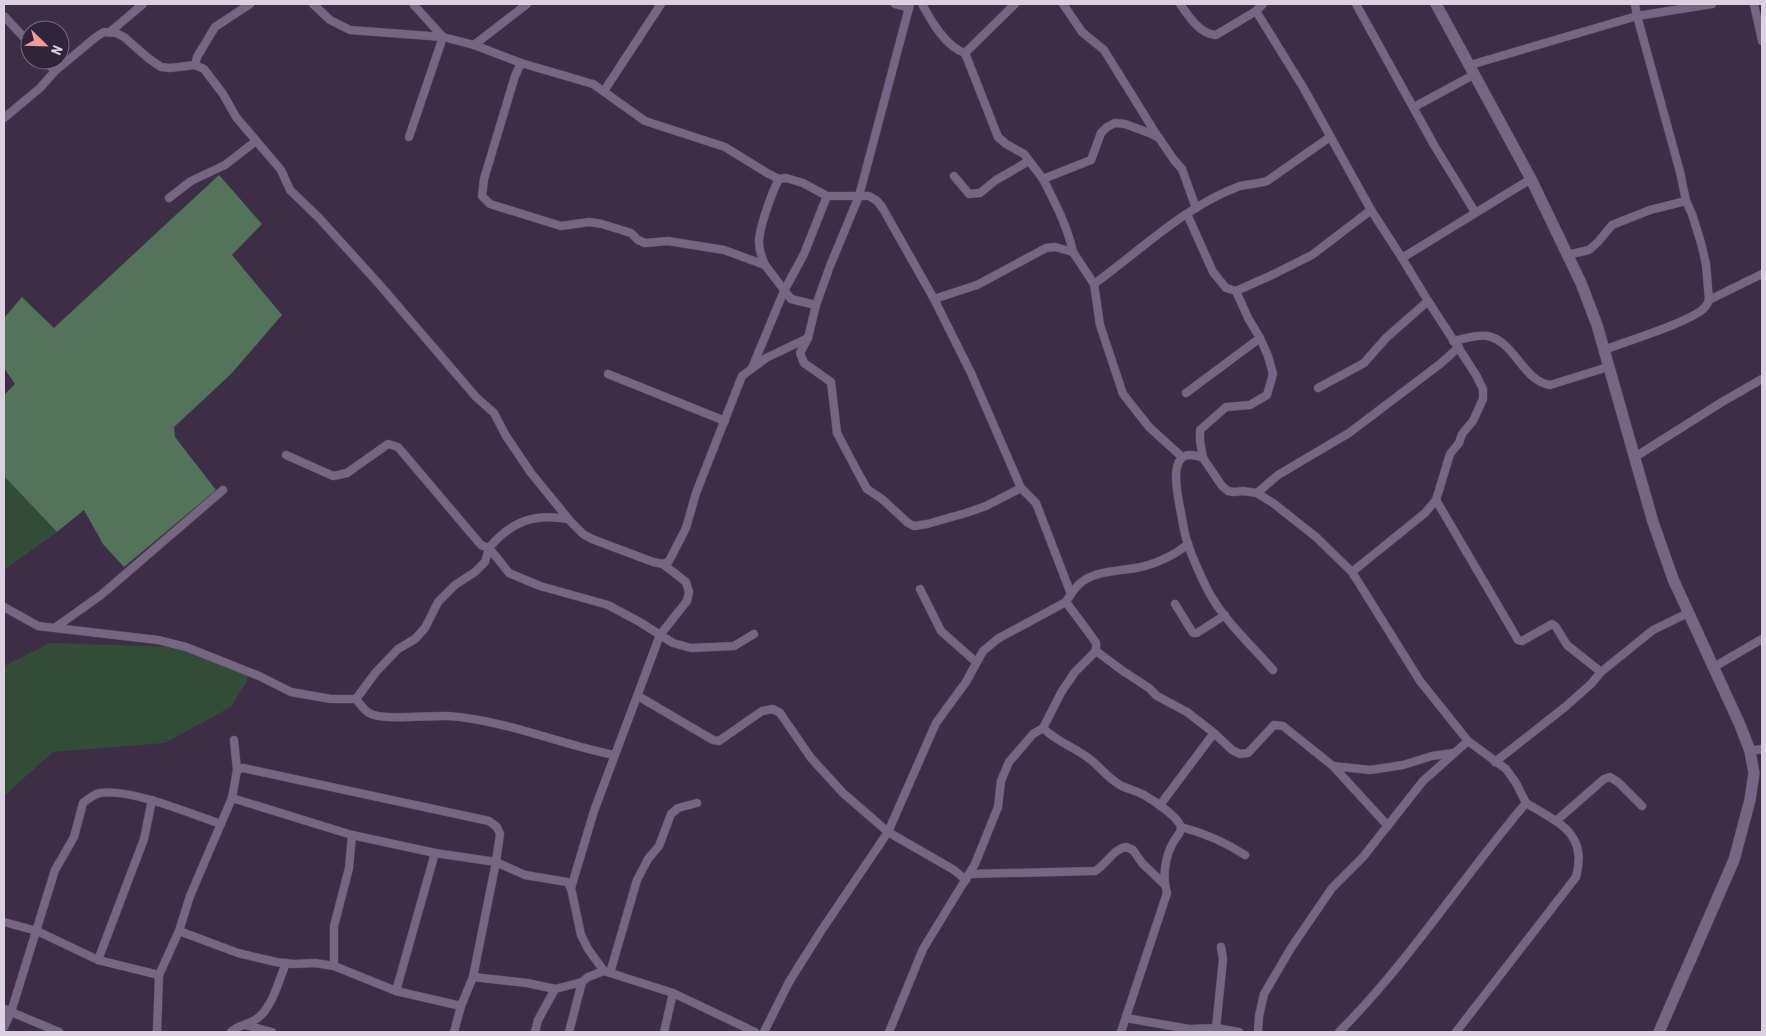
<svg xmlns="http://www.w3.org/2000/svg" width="1766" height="1036" viewBox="0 0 1766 1036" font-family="'Roboto Condensed',sans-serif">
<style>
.green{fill:#324c39}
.forest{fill:#53745b}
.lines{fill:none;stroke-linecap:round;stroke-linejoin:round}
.street-casing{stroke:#564b5f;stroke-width:9}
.secondary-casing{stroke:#564b5f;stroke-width:12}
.street{stroke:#756782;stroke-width:8}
.secondary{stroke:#756782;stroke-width:11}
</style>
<rect width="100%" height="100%" fill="#3b2e46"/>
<!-- green -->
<g class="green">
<path d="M4,476L57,532L4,570Z"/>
<path d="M50,643L181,647L248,672L247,681L231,707L165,743L53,752L4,796V666Z"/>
</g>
<!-- forest -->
<path class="forest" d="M219,175L262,224L232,255L282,315L231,374L174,427L175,437L216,490L124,567L103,544L84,510L57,532L4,476V395L15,384L4,368V318L22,297L54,328Z"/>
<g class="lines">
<defs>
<g id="street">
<path d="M313,4L330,20L350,30L443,37L474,45L521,63"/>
<path d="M895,4L909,8"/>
<path d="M910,4L859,196L830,266L816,305L808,338L800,353L804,363L831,382L837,433L856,469L867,489L882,499L908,523L914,526L927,524L966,513L986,506L1021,488"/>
<path d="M922,4C931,21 946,47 965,53"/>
<path d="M1063,4L1082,32L1104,50L1158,137"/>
<path d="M1180,4C1189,17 1200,34 1216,35L1256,11L1263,4"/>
<path d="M1356,4L1434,145L1475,212"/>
<path d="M1635,4L1637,16L1680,172L1686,201L1692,214L1701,243L1706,264L1709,300"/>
<path d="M1754,4L1762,41"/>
<path d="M1256,11L1303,87L1371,210L1402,258L1428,301L1476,375L1483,389V399L1473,421L1462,434L1459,443L1450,454L1436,500L1425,513L1352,572"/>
<path d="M4,16L30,44"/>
<path d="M110,32L143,4"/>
<path d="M474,45L527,4"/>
<path d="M965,53L998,137L1006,144L1024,154L1043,179L1091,160L1101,133L1107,127L1115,123L1125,124L1152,134L1159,138L1174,160L1182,169L1196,208"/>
<path d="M965,53L1015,4"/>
<path d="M45,60L55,71"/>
<path d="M195,65L197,57L215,27L250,4"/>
<path d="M1470,65L1637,16L1712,4"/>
<path d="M604,91L661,4"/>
<path d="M1414,107L1475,74"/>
<path d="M4,118L40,88L55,71L96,37L104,32L116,33L124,37L148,58L161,67L170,68L195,65L204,69L223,94L236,117L281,170L290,190L319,218L379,284L476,397L494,413L506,436L531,473L571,522L583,534L592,539L653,562L663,564L669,561L686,528L696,493L742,376L766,358L808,338"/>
<path d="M409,137L443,37L413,4"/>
<path d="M954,176L969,194L980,193L996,180L1029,161"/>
<path d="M1043,179C1055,203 1067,225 1073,252"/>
<path d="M169,198L191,181L225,165L256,141"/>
<path d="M1187,214L1213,272L1226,288L1236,291L1272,275L1312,255L1371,210"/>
<path d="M1567,255L1589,250L1598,242L1612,225L1650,210L1686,201"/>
<path d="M1402,258L1531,179"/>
<path d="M765,265C762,258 759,250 759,242C759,228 772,192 779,179"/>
<path d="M1094,284C1141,250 1185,206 1240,186C1248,184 1258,184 1267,181L1330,137"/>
<path d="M1236,291L1248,318L1260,338L1268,356L1273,374L1267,395L1250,405L1226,407L1200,430V441L1203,458L1222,486L1228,491L1234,492L1243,491L1257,493L1273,503L1316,537L1352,572L1420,681L1468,741L1506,769L1516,783L1526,803C1462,878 1409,962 1339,1032"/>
<path d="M934,299L977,285L1046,248L1055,247L1073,252L1094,284L1100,325L1123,394L1149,427L1182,457"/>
<path d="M816,305L791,299L765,265L724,250L668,241L645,243L638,240L631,233L602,224L589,222L561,226L490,204L482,196L484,179L515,76L521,63L593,84L645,121L725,147L767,173L779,179L786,178L803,183L827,196H869L877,201L882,207L934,299L971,373L1021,488L1036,503L1071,594"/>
<path d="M1453,341C1464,339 1477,334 1488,336C1515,342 1523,381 1550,385L1608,367"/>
<path d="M1604,350C1624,342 1694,321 1705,307C1707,305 1708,303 1709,300L1762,274"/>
<path d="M752,368L784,291L804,254L827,196"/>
<path d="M608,374L725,421"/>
<path d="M1318,388L1364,363L1386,338L1428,301"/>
<path d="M1186,393L1260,338"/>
<path d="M286,455L333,476L347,473L388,444L398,447L481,545L489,548C511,521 535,513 568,519"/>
<path d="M1635,457L1722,402L1762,379"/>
<path d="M1203,458C1165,442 1177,493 1181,513C1183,523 1184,534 1188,544C1192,557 1204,584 1211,596C1226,622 1254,648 1273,670"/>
<path d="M1257,493L1278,475L1349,433L1440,364L1459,347"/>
<path d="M1436,500L1518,640L1522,641L1552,624L1556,627L1567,645L1601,672"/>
<path d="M920,589L941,631L976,662"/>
<path d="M1175,604L1193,633H1197L1225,615"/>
<path d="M4,607L38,626L158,640L186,647L259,676L291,692L331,699H356L376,672L398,649L415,639L425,628L438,602L455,585L475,572L485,562L489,548L509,573L540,586L608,605L638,621L673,643L691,648L734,646L754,634"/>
<path d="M56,627L101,595L223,490"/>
<path d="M1096,651L1123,671L1149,688L1157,696L1187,712L1214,733"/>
<path d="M1714,667L1762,639"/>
<path d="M638,696L713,740L719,741L762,711L773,709L780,713L811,758L843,793L888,832L954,870L966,880"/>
<path d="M356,699C360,704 364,710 369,713C382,721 430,715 448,716C505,720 559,744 614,755"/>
<path d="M1043,728L1062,691L1075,672L1096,651V643L1092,637L1066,602"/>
<path d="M234,740L237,770"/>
<path d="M1750,751L1762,749"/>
<path d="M1495,762L1565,707L1591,684L1601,672L1653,630L1688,613"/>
<path d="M1333,766L1370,770L1403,765L1432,756L1454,753"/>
<path d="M1160,805L1214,733L1232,750L1240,754L1248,753L1274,725L1283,726L1333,766L1388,826"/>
<path d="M1556,821L1604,779L1610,777L1618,782L1642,806"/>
<path d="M1181,827C1204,833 1225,842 1245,855"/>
<path d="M970,874L1095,871C1106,865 1113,849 1126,847L1133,850L1142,863L1165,885"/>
<path d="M571,888L594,811L660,635L687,601L689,592L686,582L663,564"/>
<path d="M4,922L37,931L98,960L159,975L157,1032"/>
<path d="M179,931L238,953L276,962L293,964L315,963L334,966L396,991L461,1006L473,977L527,983L555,989L582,982L588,977L604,971L673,993L755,1032"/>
<path d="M98,960L144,839L152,800"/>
<path d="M334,966V926L349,868L352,835"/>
<path d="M610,973L637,880L648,859L659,846L671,814L678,808L697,803"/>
<path d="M159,975L179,931L190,896L232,798"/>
<path d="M473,977L496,862L500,834L497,827L489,821L243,768L237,770L232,798L352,835L435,853L496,862L525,875L567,882L571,888L581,935L588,949L604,971"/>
<path d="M396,991L435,853"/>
<path d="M4,1009L59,1032"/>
<path d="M1126,1018L1189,1029L1216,1028L1239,1032"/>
<path d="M245,1025L272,1032"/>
<path d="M4,1027L11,1012L55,870L74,837L83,803C88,799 94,794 100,793C130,788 191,814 221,824"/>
<path d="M1216,1028L1223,959L1221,947"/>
<path d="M231,1032C238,1024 251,1025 259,1017C273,1005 279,980 286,963"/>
<path d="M454,1032L461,1006"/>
<path d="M535,1032L538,1020L555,989"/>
<path d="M569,1032L582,982"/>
<path d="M664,1032L673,993"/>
<path d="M764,1032L789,982L821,931L888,832L936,723L966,682L983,651L999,638L1066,602C1070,595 1076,586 1083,581C1098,571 1118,571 1136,568C1153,565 1174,556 1188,544"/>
<path d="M889,1032L923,949L975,864L998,807L1001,781L1006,769L1009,762L1033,734L1043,728C1058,743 1075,747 1091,760C1101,768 1108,778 1120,785C1127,789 1137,791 1144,795C1153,800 1180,818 1181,828C1181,833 1176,837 1174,841C1165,856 1162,877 1167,893L1121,1032"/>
<path d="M1258,1032L1259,1016L1264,994L1291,948L1332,888L1363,857L1423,781L1468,741"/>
<path d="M1456,1032L1576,877C1588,833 1559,823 1526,803"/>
</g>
<path id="secondary" d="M1436,4L1531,179L1581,283L1597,325L1653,522L1673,579L1740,725L1750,751L1754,773L1750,800L1734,860L1659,1032"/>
</defs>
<!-- street casing -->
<use href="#street" class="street-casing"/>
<!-- secondary casing -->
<use href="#secondary" class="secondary-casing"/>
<!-- street -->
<use href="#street" class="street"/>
<!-- secondary -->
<use href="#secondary" class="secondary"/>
</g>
<!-- border -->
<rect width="1766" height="1036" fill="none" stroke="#dad2e1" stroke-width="10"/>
<!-- north arrow -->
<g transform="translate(45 45) rotate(113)"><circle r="24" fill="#30243b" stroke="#746a7d"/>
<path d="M0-4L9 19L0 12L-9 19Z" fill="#f59b97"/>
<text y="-8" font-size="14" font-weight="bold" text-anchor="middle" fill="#dad2e1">N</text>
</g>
</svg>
